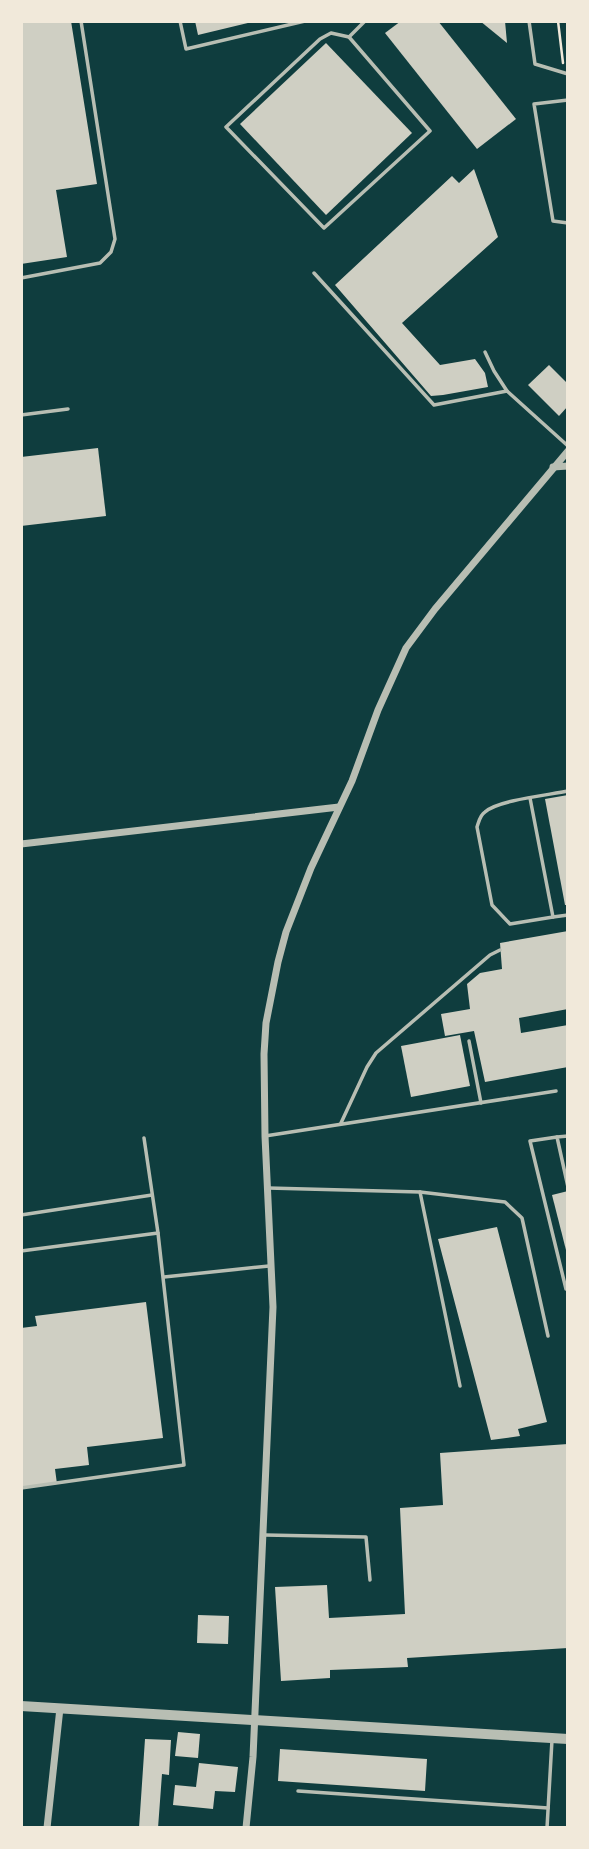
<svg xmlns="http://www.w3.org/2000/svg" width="589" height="1849" viewBox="0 0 589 1849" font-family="'Alegreya Sans',sans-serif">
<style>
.building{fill:#cfcfc3}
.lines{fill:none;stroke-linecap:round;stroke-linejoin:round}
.path{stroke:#f1e9da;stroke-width:2.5}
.service{stroke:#b8beb3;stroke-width:3.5}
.minor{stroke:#b8beb3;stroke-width:7}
.tertiary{stroke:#b8beb3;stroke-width:10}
</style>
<rect width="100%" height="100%" fill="#0f3d3e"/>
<!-- building -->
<g class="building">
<path d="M21,21H71L97,184L56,190L67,257L21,264Z"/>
<path d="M195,21H252V22L198,35Z"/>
<path d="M401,21H438L516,119L477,149L385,33Z"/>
<path d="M480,21H505L507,43Z"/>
<path d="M326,43L412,133L326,215L240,124Z"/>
<path d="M474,169L498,237L402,323L440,365L475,359L485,373L488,387L443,395L431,396L335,285L452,176L459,183Z"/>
<path d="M549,365L568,384V406L559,416L528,385Z"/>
<path d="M98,448L106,516L21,526V457Z"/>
<path d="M568,795V905H565L545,799Z"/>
<path d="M568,931V1009L519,1018L521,1033L568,1025V1067L485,1082L474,1031L445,1036L441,1014L470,1009L467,984L480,973L502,969L500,943Z"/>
<path d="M460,1035L470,1086L411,1097L401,1046Z"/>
<path d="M568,1191V1254H567L552,1195Z"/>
<path d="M497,1227L547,1422L518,1429L520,1436L491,1440L438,1239Z"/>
<path d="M146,1302L163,1438L87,1447L89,1465L55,1469L57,1484L21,1488V1328L37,1326L35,1316Z"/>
<path d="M568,1444V1648L407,1658L408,1667L330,1670V1678L281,1681L275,1587L327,1585L329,1618L405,1614L400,1508L443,1505L440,1453Z"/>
<path d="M198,1615L229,1616L228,1644L197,1643Z"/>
<path d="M178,1732L200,1734L198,1758L175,1756Z"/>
<path d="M145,1739L171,1740L169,1775L162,1774L158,1828H139Z"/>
<path d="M280,1749L427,1759L425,1791L278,1781Z"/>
<path d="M199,1763L238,1767L235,1792L215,1791L213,1809L173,1805L175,1785L196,1787Z"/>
</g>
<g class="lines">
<!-- path -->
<path class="path" d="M558,21L563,63"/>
<!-- service -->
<g class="service">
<path d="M180,21L186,49L305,21"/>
<path d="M529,21L535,64L568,74"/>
<path d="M331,33L349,37L430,131L324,228L226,127L320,39Z"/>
<path d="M349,37L365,21"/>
<path d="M568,100L534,104L553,221L568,223"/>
<path d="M314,273L434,405L507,391L568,446"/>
<path d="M21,278L100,263L111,252L115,239L81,21"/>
<path d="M485,352L494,371L507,391"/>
<path d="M21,415L68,409"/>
<path d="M530,798L553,917L568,915"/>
<path d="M553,917L510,924L492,905L477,827C479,821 480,815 485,812C498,800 549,795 568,791"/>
<path d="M469,1041L481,1103"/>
<path d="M341,1123L367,1067L376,1053L490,955L500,950"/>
<path d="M265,1136L556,1091"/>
<path d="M568,1136L557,1137L568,1187"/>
<path d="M557,1137L530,1141L566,1289H568"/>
<path d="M268,1188L420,1192L505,1202L522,1218L548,1336"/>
<path d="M420,1192L460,1386"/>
<path d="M21,1215L152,1195"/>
<path d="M21,1251L158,1233"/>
<path d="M164,1277L269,1266"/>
<path d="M21,1488L184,1465L158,1233L144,1138"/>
<path d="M265,1535L366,1537L370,1580"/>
<path d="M298,1791L548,1808"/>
<path d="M547,1828L552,1740"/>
</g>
<!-- minor -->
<g class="minor">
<path d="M553,467L568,466"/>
<path d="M21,844L339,807"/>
<path d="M47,1828L60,1708"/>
<path d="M246,1828L253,1757L273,1307L265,1136L264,1054L266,1023L278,962L286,932L311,868L352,781L378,710L406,648L435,609L568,451"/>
</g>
<!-- tertiary -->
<path class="tertiary" d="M21,1706L568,1739"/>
</g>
<!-- border -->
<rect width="589" height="1849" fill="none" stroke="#f1e9da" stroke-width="46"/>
</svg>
